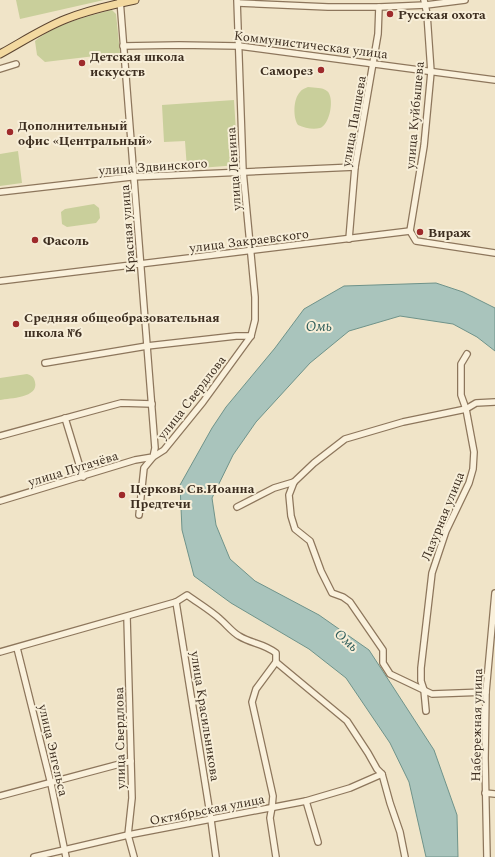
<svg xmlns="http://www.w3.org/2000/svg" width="495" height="857" viewBox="0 0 495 857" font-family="Spectral,serif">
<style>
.green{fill:#c9cf9b}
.water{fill:#a9c4bc;stroke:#6f938a}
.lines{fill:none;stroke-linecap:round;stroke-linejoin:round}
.minor-casing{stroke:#8d765c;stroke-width:8}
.major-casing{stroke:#5b4430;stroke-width:9}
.minor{stroke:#faf1dc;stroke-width:5.5}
.major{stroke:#f3d9a0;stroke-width:7}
.poi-dot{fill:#9e2a2b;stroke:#f7eed8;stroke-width:1.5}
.labels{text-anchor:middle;stroke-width:4;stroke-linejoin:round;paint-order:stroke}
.poi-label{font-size:13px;font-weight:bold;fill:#3d2e20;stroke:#f7eed8;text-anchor:start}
.street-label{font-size:13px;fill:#3d2e20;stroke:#f7eed8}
.water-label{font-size:14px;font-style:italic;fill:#2f5d5a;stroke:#f7eed8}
</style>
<rect width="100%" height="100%" fill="#f0e4c8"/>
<!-- green -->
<g class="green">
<path d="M16,0H104L20,19Z"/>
<path d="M112,10L116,14L120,53L45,62L37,55L35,41C58,23 85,17 112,10Z"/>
<path d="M308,87C315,88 322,87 327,91C335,97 330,125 320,128C313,130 305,128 298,125C293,118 293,99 300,92C302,89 306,88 308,87Z"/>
<path d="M234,100L238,165L187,169L185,141L164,142L162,105Z"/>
<path d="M18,151L22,183L0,186V154Z"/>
<path d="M94,204L99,208L100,218L96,223L67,227L62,224L61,212L65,209Z"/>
<path d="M27,374C31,375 34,377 35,382C39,398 10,398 0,400V378Z"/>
</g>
<!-- water -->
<path class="water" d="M436,283L463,292L495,308V351L477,337L453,324L400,316L349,331L310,363L256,422L233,455L212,498L216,525L230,559L255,581L319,615L369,650L434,750L457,815L458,857H426L409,782L390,743L346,678L309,649L231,603L194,576L182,530L180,485L212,428L226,407L275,348L304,309L344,286Z"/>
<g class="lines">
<defs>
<g id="minor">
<path d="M238,3L328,7H379L426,5L465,0"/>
<path d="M123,46L179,45L239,46L495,80"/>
<path d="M0,69L16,64"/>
<path d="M0,192L131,177L355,167"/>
<path d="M410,231L424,146L431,72L427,14L424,0"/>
<path d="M410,231L416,241L495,253"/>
<path d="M349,239L355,167L378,34L379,7"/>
<path d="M0,281L410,231"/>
<path d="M45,363L147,346L236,336H251"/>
<path d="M65,418L83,477"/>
<path d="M0,436L121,403L152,404"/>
<path d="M0,501L135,460L153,457L155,448L120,0"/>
<path d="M237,507L274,488L294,482"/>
<path d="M139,515L144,468L153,457L164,450L203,402L251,336L255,320V297L243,171L237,0"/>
<path d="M176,602L211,820L216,857"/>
<path d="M127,617L132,798L128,835L134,857"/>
<path d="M17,648L51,784L66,857"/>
<path d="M0,652L176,602L187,595C198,603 210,610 220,619C227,625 232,632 239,636C252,644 263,643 276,653V662L347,721L368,753L377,769L382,774L390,803L400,832L405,857"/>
<path d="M276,662L256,689L252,702L273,796L272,807L270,818L276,857"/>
<path d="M486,692L432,694L390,674L383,663V650L350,602L343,597L332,593L321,571L310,541L295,529L291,516L289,495L294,482L314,463L345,439L403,422L466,409L476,403L495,402"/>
<path d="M426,711L424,690L421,681V668L432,573L446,531L469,483L473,469L474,452L466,409L461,395V364L467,354"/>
<path d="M485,793L495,794"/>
<path d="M0,796L131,761"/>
<path d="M306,801L318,842"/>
<path d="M34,857L128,835L306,801L350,788L382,774"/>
<path d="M487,857L485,758L486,692L495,593"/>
</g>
<path id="major" d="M0,54C22,42 43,28 66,19C88,10 111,5 135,0"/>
</defs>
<!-- minor casing -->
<use href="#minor" class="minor-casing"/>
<!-- major casing -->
<use href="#major" class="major-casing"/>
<!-- minor -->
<use href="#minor" class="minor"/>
<!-- major -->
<use href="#major" class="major"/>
</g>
<!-- markers -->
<g class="poi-dot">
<circle cx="390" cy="14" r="4"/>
<circle cx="82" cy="63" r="4"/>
<circle cx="321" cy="70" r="4"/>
<circle cx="10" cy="132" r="4"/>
<circle cx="420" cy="232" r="4"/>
<circle cx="35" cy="240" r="4"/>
<circle cx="16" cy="324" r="4"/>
<circle cx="122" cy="495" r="4"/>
</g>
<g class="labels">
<!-- poi labels -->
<g class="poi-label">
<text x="398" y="19">Русская охота</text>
<text x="90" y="61">Детская школа<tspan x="90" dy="15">искусств</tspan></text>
<text x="313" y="75" text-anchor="end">Саморез</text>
<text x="18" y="130">Дополнительный<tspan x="18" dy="15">офис «Центральный»</tspan></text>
<text x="428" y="237">Вираж</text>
<text x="43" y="245">Фасоль</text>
<text x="24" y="322">Средняя общеобразовательная<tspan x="24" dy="15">школа №6</tspan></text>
<text x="130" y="493">Церковь Св.Иоанна<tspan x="130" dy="15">Предтечи</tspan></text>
</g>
<!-- street labels -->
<g class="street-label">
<text transform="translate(311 44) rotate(7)" y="5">Коммунистическая улица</text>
<text transform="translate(414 115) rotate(-85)" y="5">улица Куйбышева</text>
<text transform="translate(353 121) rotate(-80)" y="5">улица Папшева</text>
<text transform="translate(153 166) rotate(-4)" y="5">улица Здвинского</text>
<text transform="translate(233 169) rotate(-94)" y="5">улица Ленина</text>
<text transform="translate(127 229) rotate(-94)" y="5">Красная улица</text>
<text transform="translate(249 240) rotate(-7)" y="5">улица Закраевского</text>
<text transform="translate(191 397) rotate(-52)" y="5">улица Свердлова</text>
<text transform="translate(73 468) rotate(-17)" y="5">улица Пугачёва</text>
<text transform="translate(442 516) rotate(-68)" y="5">Лазурная улица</text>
<text transform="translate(206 716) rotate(81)" y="5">улица Красильникова</text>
<text transform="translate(476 725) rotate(-89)" y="5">Набережная улица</text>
<text transform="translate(119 738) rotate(-91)" y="5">улица Свердлова</text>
<text transform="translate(54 750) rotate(77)" y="5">улица Энгельса</text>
<text transform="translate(207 809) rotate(-11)" y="5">Октябрьская улица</text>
</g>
<!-- water labels -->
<g class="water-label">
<text x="319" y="331">Омь</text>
<text transform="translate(347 640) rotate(42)" y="5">Омь</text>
</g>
</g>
</svg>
